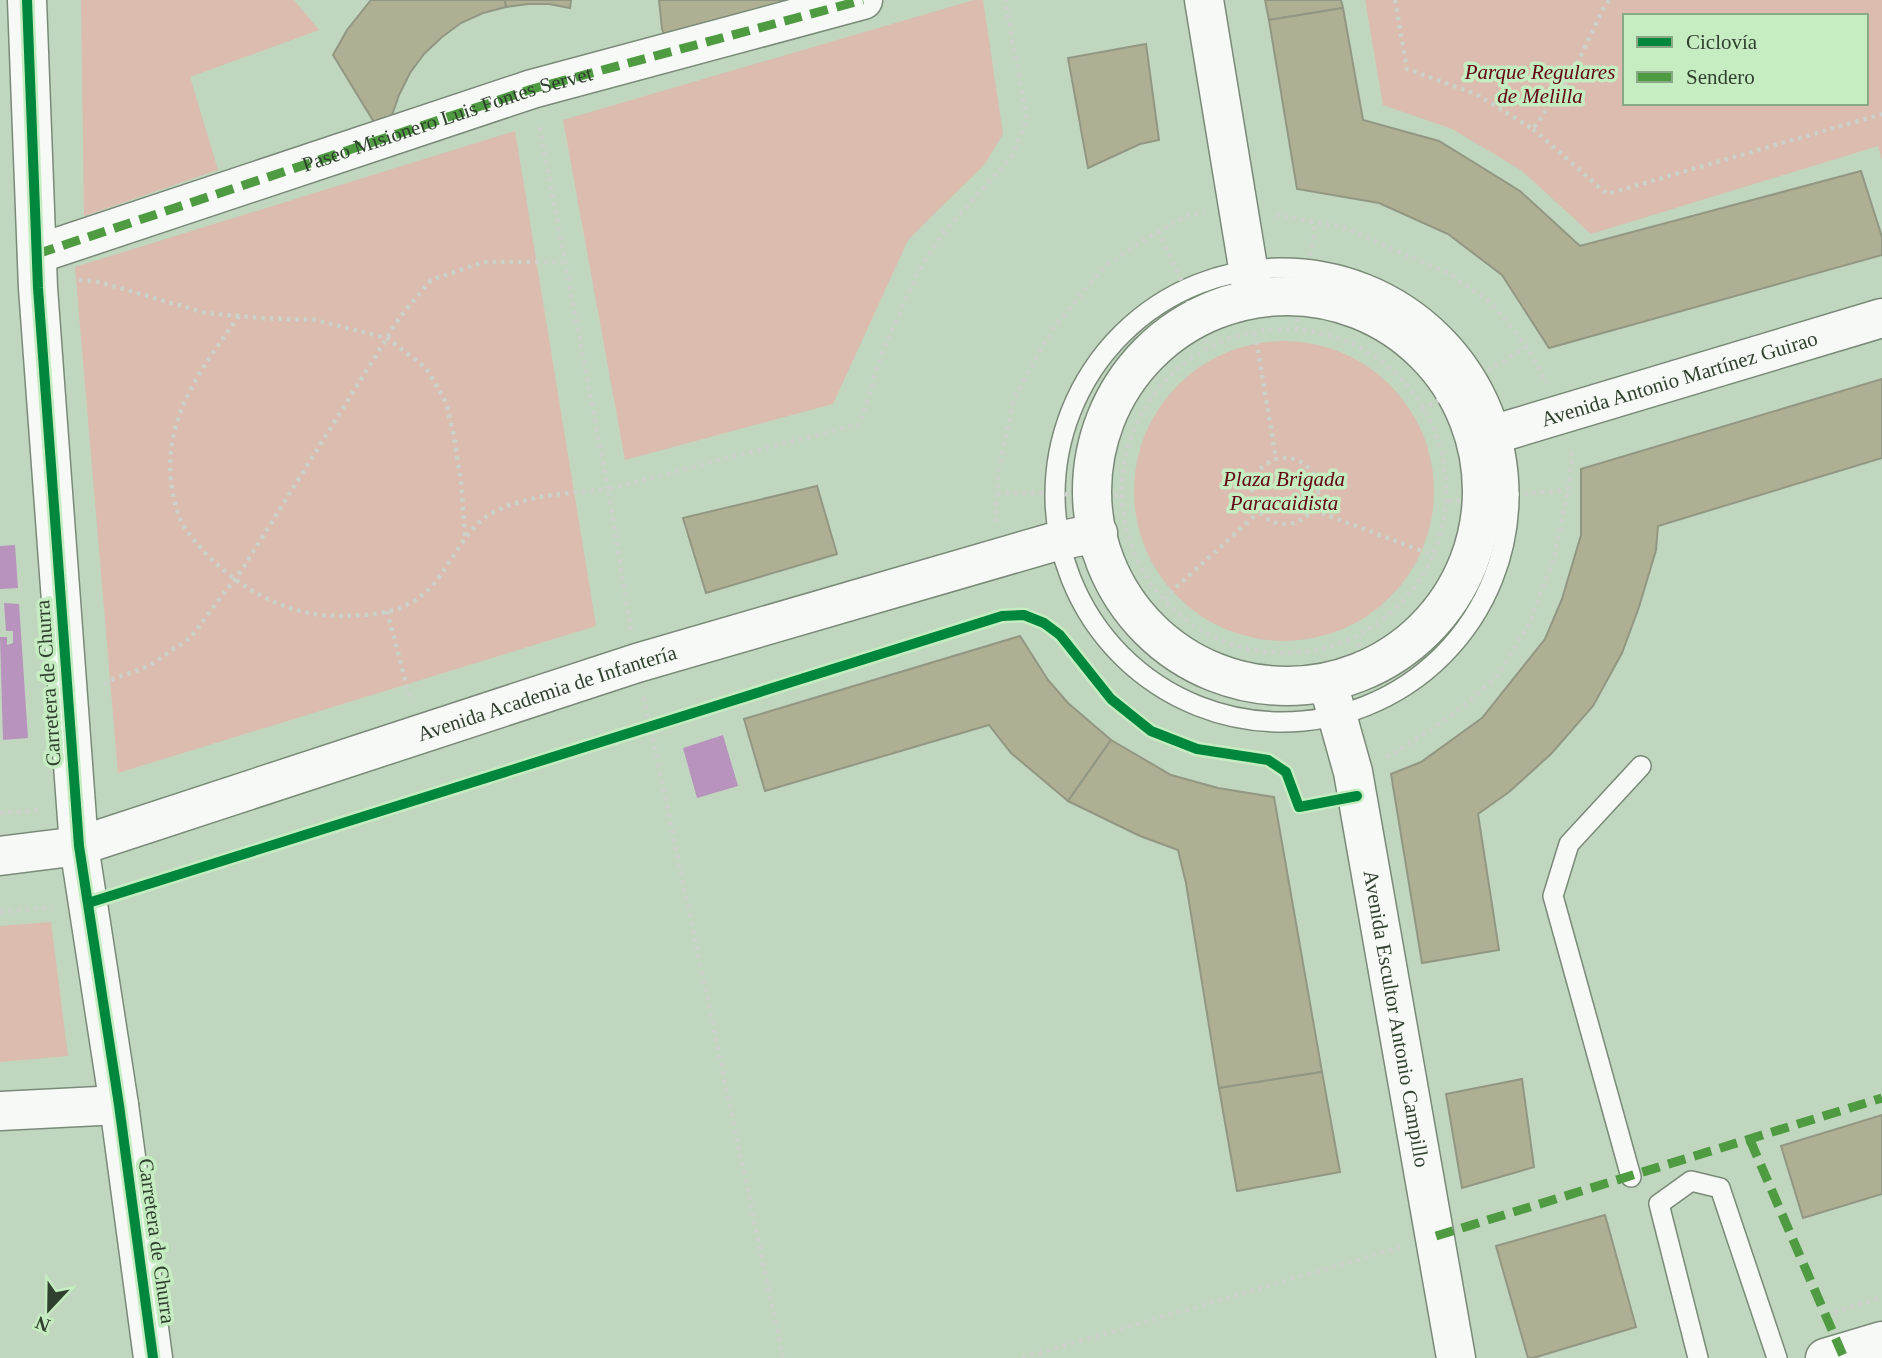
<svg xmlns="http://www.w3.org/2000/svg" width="1882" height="1358" viewBox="0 0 1882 1358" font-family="Georgia,serif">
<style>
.green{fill:#dbbcaf;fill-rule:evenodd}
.water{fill:#b793bd}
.building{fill:#afb093;stroke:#929783;stroke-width:2}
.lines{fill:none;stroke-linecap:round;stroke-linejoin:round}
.lane-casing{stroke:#7a8a78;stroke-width:22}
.street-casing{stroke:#7a8a78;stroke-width:41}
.secondary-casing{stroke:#7a8a78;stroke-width:41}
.path{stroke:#cbd2ca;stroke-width:4.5;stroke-dasharray:3.5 5;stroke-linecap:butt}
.lane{stroke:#f6f9f5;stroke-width:19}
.street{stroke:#f6f9f5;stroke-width:38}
.secondary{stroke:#f6f9f5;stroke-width:38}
.quiet{stroke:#4e9b41;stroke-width:9;stroke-dasharray:18 9;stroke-linecap:butt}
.cycleway-casing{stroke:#c5edc1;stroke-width:15}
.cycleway{stroke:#00873e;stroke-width:10}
.labels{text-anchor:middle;stroke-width:7;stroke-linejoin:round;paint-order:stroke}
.park-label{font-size:21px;font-style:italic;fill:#610612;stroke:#c5edc1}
.street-label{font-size:21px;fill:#30402e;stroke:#c5edc1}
</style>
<rect width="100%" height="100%" fill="#c0d6be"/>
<!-- green -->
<g class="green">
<path d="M81,0H294L319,30L190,77L218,170L84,216Z"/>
<path d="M974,0H983L1003,134L985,164L908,240L833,404L625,460L563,120Z"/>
<path d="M1365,0H1882V160L1878,146L1591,234L1521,170L1452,129L1383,105ZM1625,16H1866V103H1625Z"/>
<path d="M515,131L596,626L118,773L75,267Z"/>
<circle cx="1284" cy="491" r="150"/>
<path d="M51,922L68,1056L0,1062V926Z"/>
</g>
<!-- water -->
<g class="water">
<path d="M15,545L18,588L0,589V546Z"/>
<path d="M4,603L19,604L28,738L3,740L0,637H7V645L13,643V631H6Z"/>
<path d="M723,735L738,786L697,798L683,748Z"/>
</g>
<!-- building -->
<g class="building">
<path d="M371,0H505L506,7L483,13L461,23L442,37L424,54L410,73L399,95L391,118L374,122L333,55L347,30Z"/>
<path d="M505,0H571L570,8L549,4H528L506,7Z"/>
<path d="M659,0H795L666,39L662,29Z"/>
<path d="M1265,0H1341L1343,8L1269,20Z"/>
<path d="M1343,8L1363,120L1439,141L1520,191L1580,246L1861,171L1882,237V255L1549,348L1502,275L1448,234L1379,203L1297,189L1269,20Z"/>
<path d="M1146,44L1159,140L1140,144L1088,168L1068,58Z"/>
<path d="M1882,379V458L1658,526L1656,550L1639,607L1622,653L1593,706L1551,754L1509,792L1478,814L1499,950L1422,963L1391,774L1421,762L1482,718L1545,639L1562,599L1581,535V469Z"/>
<path d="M817,486L837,554L706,593L683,518Z"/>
<path d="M1020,636L1048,680L1068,703L1111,740L1068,801L1011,753L989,725L765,791L744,719Z"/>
<path d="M1111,740L1171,775L1218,788L1274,797L1322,1072L1219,1088L1186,883L1178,850L1140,836L1068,801Z"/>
<path d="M1322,1072L1340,1172L1237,1191L1219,1088Z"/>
<path d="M1522,1079L1534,1167L1462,1188L1446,1094Z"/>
<path d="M1882,1115V1194L1803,1218L1781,1146Z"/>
<path d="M1605,1215L1636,1327L1533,1358H1528L1496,1246Z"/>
</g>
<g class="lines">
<defs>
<g id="lane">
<circle cx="1282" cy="495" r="227"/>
<path d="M1631,1177L1553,896L1569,844L1641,766"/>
<path d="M1698,1358L1659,1204L1691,1181L1720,1188L1777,1358"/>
</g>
<g id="street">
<path d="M1204,0L1253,298"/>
<path id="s1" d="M37,254L532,89L863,0"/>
<circle cx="1287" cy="491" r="195"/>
<path id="s2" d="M1477,442L1502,432L1882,318"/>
<path id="s3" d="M1328,683L1353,772L1456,1358"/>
<path id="s4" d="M0,856L79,846L637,663L1057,541L1098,533"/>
<path d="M0,1111L119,1105"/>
<path d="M1825,1358L1882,1341"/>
</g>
<path id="secondary" d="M27,0L38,288L79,846L119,1105L153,1358"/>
</defs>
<!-- lane casing -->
<use href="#lane" class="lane-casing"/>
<!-- street casing -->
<use href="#street" class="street-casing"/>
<!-- secondary casing -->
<use href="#secondary" class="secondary-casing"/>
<!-- path -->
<g class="path">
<path d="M1395,0L1407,69L1476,94L1533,129L1572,74L1603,9L1609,0"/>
<path d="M1533,129L1607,194L1882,114"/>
<path d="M1276,215L1342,227L1450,274L1490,302L1527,347L1547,383"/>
<path d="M1158,231L1185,288L1192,319L1208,345"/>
<path d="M79,280L99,282L206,313L261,318L315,320L387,338L426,368L446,402L454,437L461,481L465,538"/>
<path d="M239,316C200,370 159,423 173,494C176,507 178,517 185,528C214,570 264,606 315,614C331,617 346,616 362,615C386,614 408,608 426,592C449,571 463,530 489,515C524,494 568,494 608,489L539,124"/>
<circle cx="1284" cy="491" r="162"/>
<path d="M1297,330L1298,295L1308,268L1316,222"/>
<path d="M1255,333L1276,459"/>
<path d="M1422,410L1527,347"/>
<circle cx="1285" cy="491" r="33"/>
<path d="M997,493H1058L1084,497"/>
<path d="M1106,496L1123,495"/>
<path d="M1448,501L1483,500L1508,495L1568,490"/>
<path d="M1314,510L1435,556"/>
<path d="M995,522L999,468L1014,398L1052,330L1104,267L1158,231L1189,215L1205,213"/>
<path d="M1165,600L1173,590L1259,512"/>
<path d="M387,611L411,702"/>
<path d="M631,630L608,489L860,424L881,355L918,272L942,234L1013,155L1027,119L1005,0"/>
<path d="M1359,664V637"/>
<path d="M104,684L110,680L149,666L191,637L243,568L400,317L431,280L484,262H565"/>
<path d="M644,697L783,1358"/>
<path d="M1386,757L1396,752L1448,718L1496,678L1529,624L1554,559L1568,490L1572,457L1570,447"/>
<path d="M0,813L41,810"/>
<path d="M0,912L52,907"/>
<path d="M1826,1315L1882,1297"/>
<path d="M1022,1358L1401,1247"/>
</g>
<!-- lane -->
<use href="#lane" class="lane"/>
<!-- street -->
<use href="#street" class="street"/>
<!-- secondary -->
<use href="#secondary" class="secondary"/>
<!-- quiet -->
<g class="quiet">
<path d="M37,254L532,89L863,0"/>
<path d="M1750,1140L1844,1358"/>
<path d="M1436,1236L1882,1098"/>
</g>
<defs>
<g id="cycleway">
<path d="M27,0L38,288L79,846L119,1105L153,1358"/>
<path d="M88,903L1002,616L1024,615L1044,623L1060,635L1111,699L1151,731L1197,749L1268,760L1286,772L1299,807L1357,796"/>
</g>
</defs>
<!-- cycleway casing -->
<use href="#cycleway" class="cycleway-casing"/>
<!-- cycleway -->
<use href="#cycleway" class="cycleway"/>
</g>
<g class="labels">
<!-- park labels -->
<g class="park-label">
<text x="1540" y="79">Parque Regulares<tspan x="1540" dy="24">de Melilla</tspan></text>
<text x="1284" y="486">Plaza Brigada<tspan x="1284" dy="24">Paracaidista</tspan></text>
</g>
<!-- street labels -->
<g class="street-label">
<text dy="7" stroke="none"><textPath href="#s1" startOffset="432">Paseo Misionero Luis Fontes Servet</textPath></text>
<text dy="7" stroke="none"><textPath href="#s2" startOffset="212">Avenida Antonio Martínez Guirao</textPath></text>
<text transform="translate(48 683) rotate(-94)" y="7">Carretera de Churra</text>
<text dy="7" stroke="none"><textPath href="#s4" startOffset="572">Avenida Academia de Infantería</textPath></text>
<text dy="7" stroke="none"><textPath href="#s3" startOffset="343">Avenida Escultor Antonio Campillo</textPath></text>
<text transform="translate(157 1241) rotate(82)" y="7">Carretera de Churra</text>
</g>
</g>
<!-- legend -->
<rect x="1623" y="14" width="245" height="91" fill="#c5edc1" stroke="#89a886" stroke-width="2"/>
<rect x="1637" y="37" width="35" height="10" fill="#00873e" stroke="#89a886" stroke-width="2"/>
<text x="1686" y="49" font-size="21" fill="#30402e">Ciclovía</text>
<rect x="1637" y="72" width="35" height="10" fill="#4e9b41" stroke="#89a886" stroke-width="2"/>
<text x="1686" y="84" font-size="21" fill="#30402e">Sendero</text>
<!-- north arrow -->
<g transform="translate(49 1309) rotate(202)" stroke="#c5edc1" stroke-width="5" paint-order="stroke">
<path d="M0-5L12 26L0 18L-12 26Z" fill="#30402e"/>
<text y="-10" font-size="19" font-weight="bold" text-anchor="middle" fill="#30402e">N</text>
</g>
</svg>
